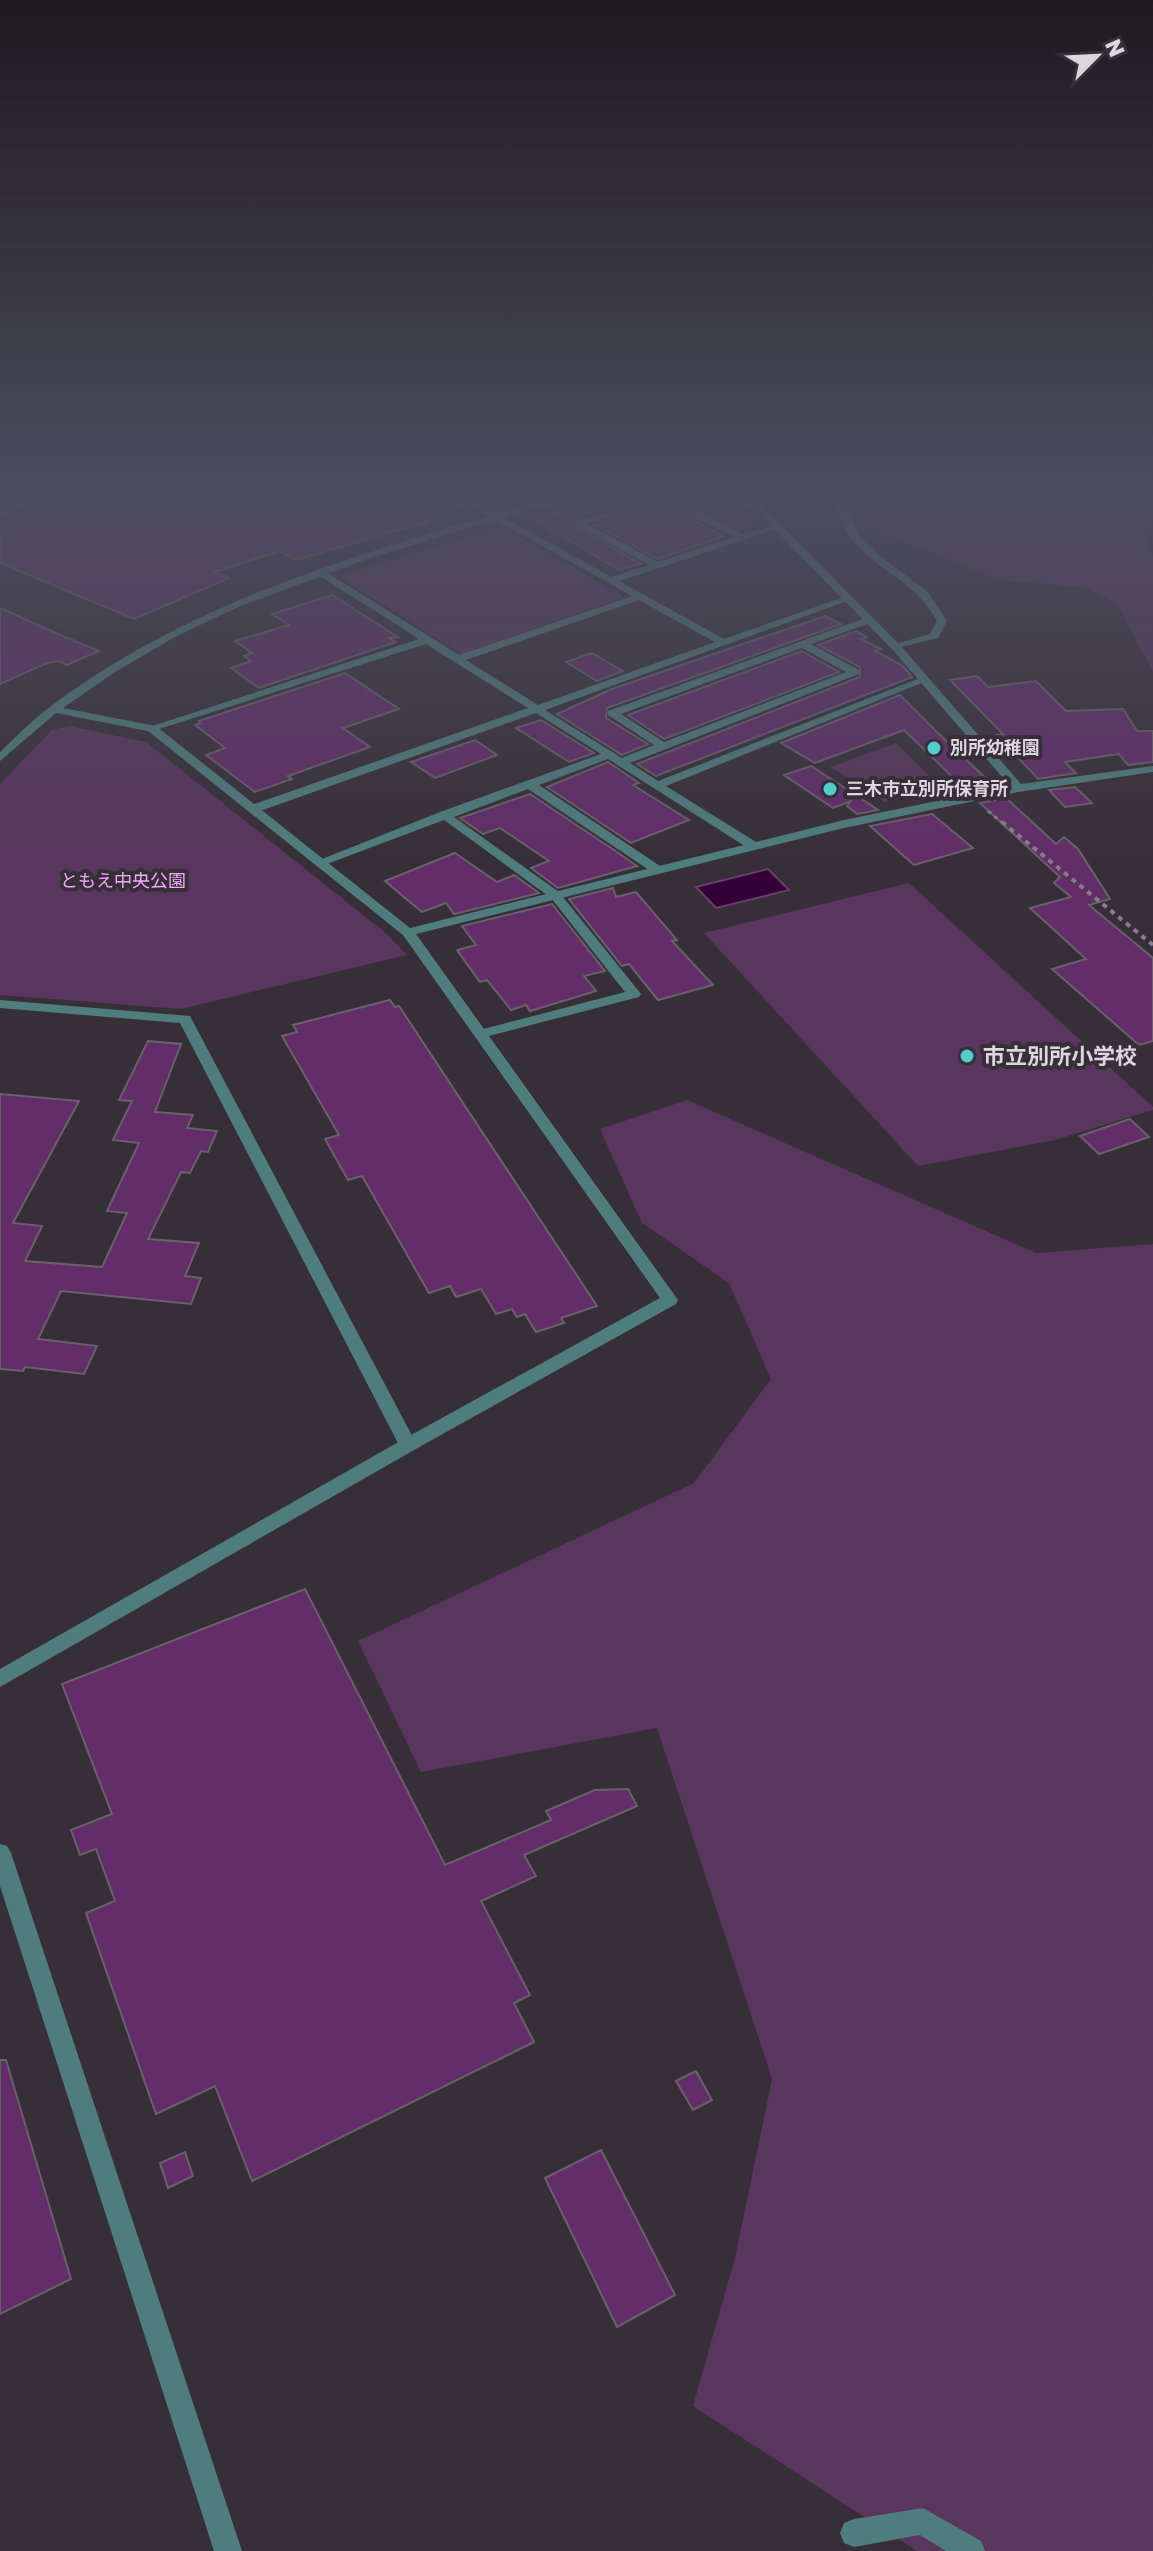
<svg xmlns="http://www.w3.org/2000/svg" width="1153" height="2551" viewBox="0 0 1153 2551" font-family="'Golos Text','Noto Sans JP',sans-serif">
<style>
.green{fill:#59365d}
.water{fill:#330039;stroke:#66406a;stroke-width:2}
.building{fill:#622d68;stroke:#69606a;stroke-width:2}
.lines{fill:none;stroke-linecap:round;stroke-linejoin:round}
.path-far1{stroke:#847e85;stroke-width:3;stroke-dasharray:4 4;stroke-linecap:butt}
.path{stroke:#847e85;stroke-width:4;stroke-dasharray:5 5;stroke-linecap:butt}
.minor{fill:#4f7d7d;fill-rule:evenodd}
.tertiary{fill:#4f7d7d;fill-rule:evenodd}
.poi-dot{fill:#52cdcd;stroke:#372f38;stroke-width:3}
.labels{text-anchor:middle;stroke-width:8;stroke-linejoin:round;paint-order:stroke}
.far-poi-label{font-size:18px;font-weight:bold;fill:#dcd7dc;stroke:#372f38;text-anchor:start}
.far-park-label{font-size:18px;fill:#f4a7fc;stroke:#372f38}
.poi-label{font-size:22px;font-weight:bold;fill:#dcd7dc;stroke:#372f38;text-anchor:start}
</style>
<rect width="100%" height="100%" fill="#372f38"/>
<!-- green -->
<g class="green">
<path d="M866,497H1149L1137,512L1153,555V671L1117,604L1085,587L997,580L881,532Z"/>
<path d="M502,527L625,597L461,654L338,576Z"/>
<path d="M70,726L146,742L387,934L407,955L181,1009L0,995V784L52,730Z"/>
<path d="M896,743L934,781L915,785L913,796L884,802L831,767Z"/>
<path d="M909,883L1153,1107V1110L1055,1140L918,1166L704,933Z"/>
<path d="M687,1100L1036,1253L1153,1244V2551H917L693,2406L735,2258L772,2079L657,1728L421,1772L358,1641L694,1483L771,1379L729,1283L642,1223L600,1129Z"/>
</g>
<!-- water -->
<path class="water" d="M768,869L789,890L716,908L696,887Z"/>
<!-- building -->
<g class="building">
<path d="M75,497H203L216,507L249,497H452L458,504L416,516L427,522L296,560L280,551L215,572L229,578L134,619L0,563V526Z"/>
<path d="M609,497H642L575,518L573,525L641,564L619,570L532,518Z"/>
<path d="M677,497H713L755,520L740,529Z"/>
<path d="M661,504L722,535L719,536L722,537L658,559L595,525Z"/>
<path d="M332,595L398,637L389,638L396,642L259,688L231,668L251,661L244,656L252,653L235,641L289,625L272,614Z"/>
<path d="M0,608L58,634L99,651L67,665L58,661L47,663L0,684Z"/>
<path d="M825,616L841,624L607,708L606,718L648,744L622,755L557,714L612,689Z"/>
<path d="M856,631L867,637L861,639L881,649L875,651L903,666L912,677L656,776L637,764L860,677V667L818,645Z"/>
<path d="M802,651L839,672L664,739L628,715Z"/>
<path d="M592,653L623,671L597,681L566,662Z"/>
<path d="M345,673L399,709L343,728L370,747L288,776L292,779L255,792L206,755L225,748L195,725L201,723L199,721Z"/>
<path d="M977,676L988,687L1036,681L1066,711L1123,709L1137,731H1153V762L1128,765L1119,754L1065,762L1076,773L1038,779L997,735L1003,734L950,680Z"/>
<path d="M900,695L940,735L994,786L968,792L904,730L815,763L781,743Z"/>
<path d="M541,720L594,753L569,762L516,728Z"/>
<path d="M475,740L497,755L435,778L411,762Z"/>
<path d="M608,762L639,783L633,785L689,820L631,843L547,787Z"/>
<path d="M811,766L856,795L878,810L857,814L847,806L851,801L833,808L784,775Z"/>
<path d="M1075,787L1092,803L1065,807L1049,790Z"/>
<path d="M530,794L614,850L637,866L558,888L531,868L549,861L500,828L483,834L460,818Z"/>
<path d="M1006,798L1056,844L1064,837L1078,849L1110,899L1089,905L1153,958V1041L1139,1045L1052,969L1086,959L1030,908L1071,897L1054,883L1060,877L980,803Z"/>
<path d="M932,814L973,848L914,865L870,826Z"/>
<path d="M455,853L497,882L514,875L539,893L454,914L446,903L422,912L385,881Z"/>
<path d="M613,888L616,897L636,892L677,940L672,941L713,985L658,1000L629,964L622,966L569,899Z"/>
<path d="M552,904L605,971L584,976L596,991L530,1011L526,1005L511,1010L487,980L480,982L457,950L476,945L462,926Z"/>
<path d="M390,1000L395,1007L399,1006L597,1306L561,1318L564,1323L536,1332L525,1314L517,1317L512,1309L496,1314L481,1289L456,1297L450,1286L429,1293L362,1176L348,1180L325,1139L339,1135L282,1036L297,1032L293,1025Z"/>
<path d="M148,1041L181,1044L155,1112L193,1115L187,1128L217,1131L208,1152L201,1151L190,1173L181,1172L148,1239L199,1243L185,1276L201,1278L191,1304L61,1291L38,1339L97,1346L84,1374L25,1367L23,1371L0,1369V1094L79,1101L13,1223L42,1226L25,1261L102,1267L127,1213L107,1211L139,1143L113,1140L132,1101L119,1100Z"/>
<path d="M1130,1119L1149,1137L1099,1154L1080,1136Z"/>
<path d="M305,1589L445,1865L551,1820L546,1811L595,1790L628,1789L637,1806L524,1855L536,1876L481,1901L530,1995L514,2003L534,2042L252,2181L215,2086L156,2114L86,1913L115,1901L96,1849L80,1855L71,1830L112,1814L62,1684Z"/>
<path d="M0,2060H6L71,2279L0,2314Z"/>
<path d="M696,2071L712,2100L693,2110L676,2081Z"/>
<path d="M601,2150L675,2295L617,2327L545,2178Z"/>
<path d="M185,2152L193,2176L168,2188L160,2163Z"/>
</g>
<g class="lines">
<!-- path-far1 -->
<path class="path-far1" d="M988,811L1004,824"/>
<!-- path -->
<path class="path" d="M1002,822L1153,945"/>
<!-- minor -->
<g class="minor">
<path d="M455,497H467L611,577L649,565L576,525V521L654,497H669L743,534L780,524V528L619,581L724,639L844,597L853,599L545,710L622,758L654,745L608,715V711L865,618H873V622L811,644L859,670V674L630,763L658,781L920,678L929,680L666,786L756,842V848H748L608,759L539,785L660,866V872H652L528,789L454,817L559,892L641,994L639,997L481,1038L474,1034L476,1031L625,992L551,898L444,820L327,864H319L317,861L440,812L601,754L536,713L260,811H252V805L528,708L426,644L156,730L146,728L419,639L317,574V570H323L459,655L632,596ZM661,501L734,537L658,562L587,524ZM639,600L715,642L538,705L466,660ZM802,648L846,672L664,742L621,714Z"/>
<path d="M834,497H843L859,536L881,557L927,591L947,621L938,638L892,649V645L930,634L937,621C914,579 878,573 851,538C842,526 838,511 834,497Z"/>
<path d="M0,1000L190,1016L417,1445L414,1450H402L399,1445L180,1023L0,1008Z"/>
<path d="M0,1844L7,1846L11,1853L242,2551H214L0,1886Z"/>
<path d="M923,2508L981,2541L985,2551H946L920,2535L854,2547L844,2543L840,2533L844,2523L854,2519Z"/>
</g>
<!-- tertiary -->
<g class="tertiary">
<path d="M30,497H43L0,515V509Z"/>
<path d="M555,497H571L370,558L238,607L175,637L115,672L63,708L156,726L410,928L844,820L1010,786L892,649L743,497H753L900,645L1021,784L1153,766V772L1018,792L844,828L416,934L678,1300L676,1304L414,1450L0,1687V1669L402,1440L660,1298L403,935L148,731L56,713L0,761V752C16,737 32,720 50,707C198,595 380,548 555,497Z"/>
</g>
</g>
<!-- sky -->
<linearGradient id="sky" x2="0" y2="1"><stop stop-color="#1e1a1f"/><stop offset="0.58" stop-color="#4d4d5e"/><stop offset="1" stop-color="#4d4d5e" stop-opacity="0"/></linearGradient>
<rect width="1153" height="855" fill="url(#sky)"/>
<!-- markers -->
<g class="poi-dot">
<circle cx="934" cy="748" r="8"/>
<circle cx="830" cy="789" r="8"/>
<circle cx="967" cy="1056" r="8"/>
</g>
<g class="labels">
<!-- far-poi labels -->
<g class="far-poi-label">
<text x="950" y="754">別所幼稚園</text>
<text x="846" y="795">三木市立別所保育所</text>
</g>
<!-- far-park labels -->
<g class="far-park-label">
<text x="123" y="887">ともえ中央公園</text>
</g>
<!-- poi labels -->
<g class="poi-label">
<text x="983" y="1064">市立別所小学校</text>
</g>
</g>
<!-- north arrow -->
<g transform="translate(1097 56) rotate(66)" stroke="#372f38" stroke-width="6" paint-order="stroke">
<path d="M0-6L14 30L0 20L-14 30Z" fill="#dcd7dc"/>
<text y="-12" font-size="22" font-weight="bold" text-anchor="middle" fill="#dcd7dc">N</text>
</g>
</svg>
